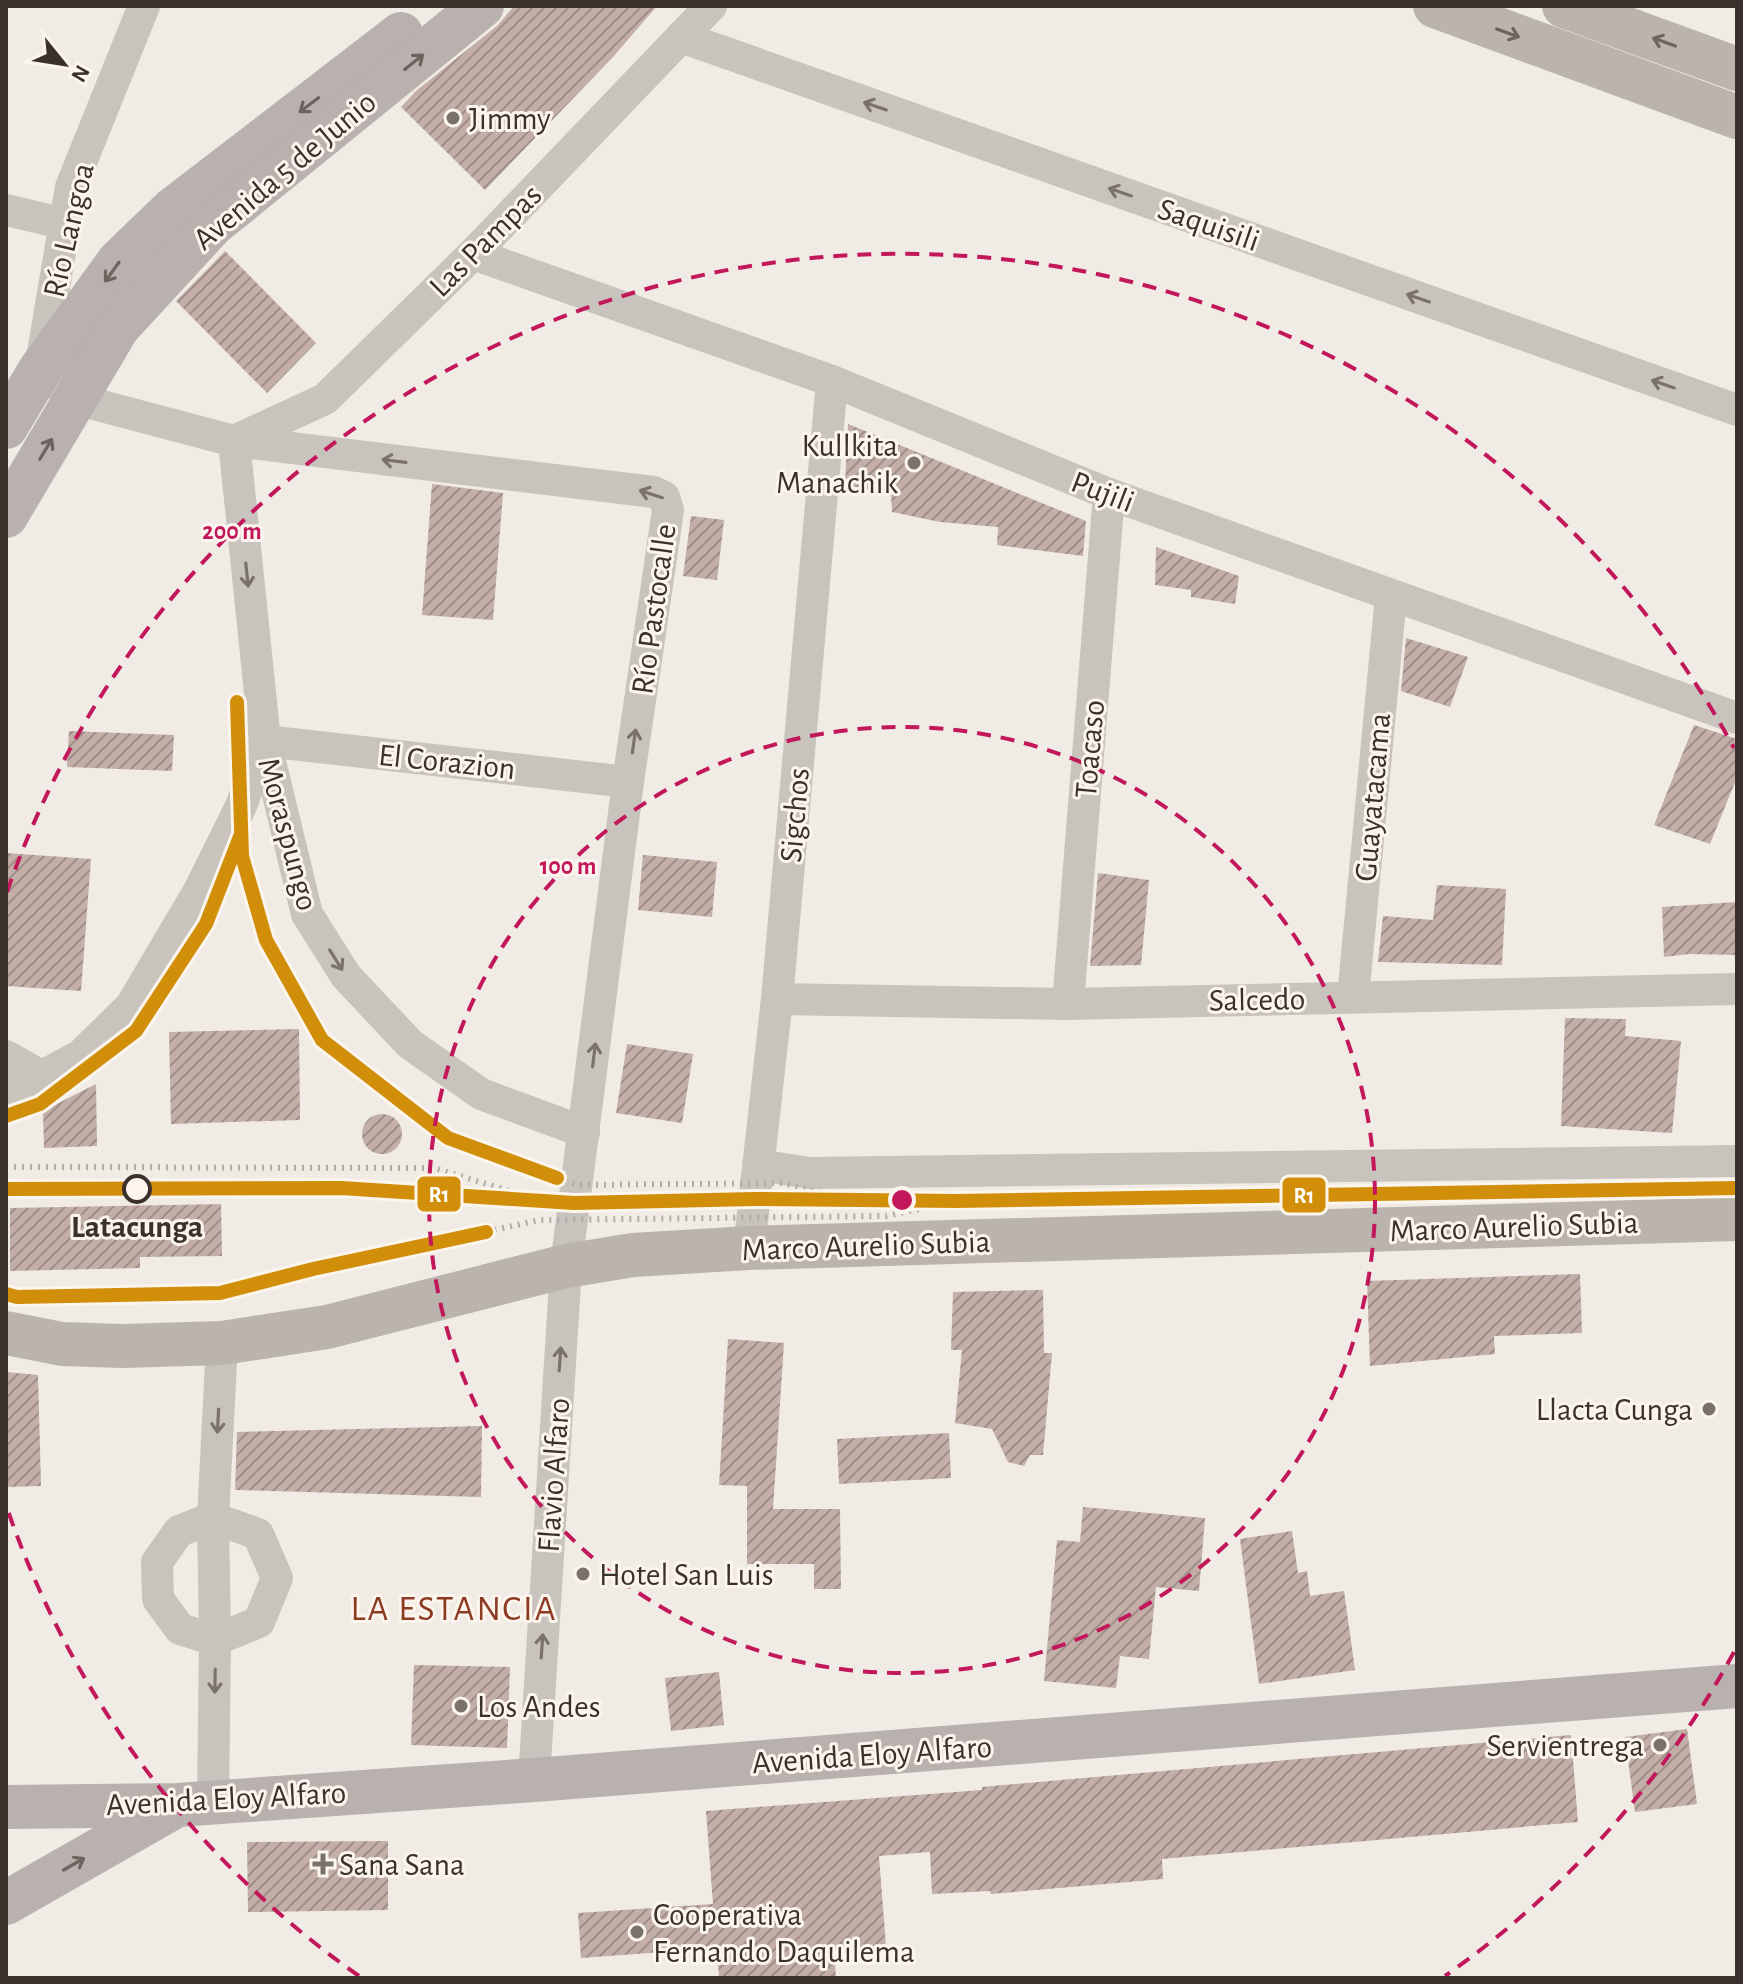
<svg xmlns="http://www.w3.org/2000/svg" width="1743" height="1984" viewBox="0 0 1743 1984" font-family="'Alegreya Sans',sans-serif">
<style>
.building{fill:url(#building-hatch)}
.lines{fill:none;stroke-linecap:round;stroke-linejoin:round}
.street{stroke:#c9c3be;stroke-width:32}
.secondary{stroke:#bab3ae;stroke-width:44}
.primary{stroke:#b8b1ad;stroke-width:44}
.rail{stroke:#b1aca8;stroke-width:6;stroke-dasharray:2 6;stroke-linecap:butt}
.rail-1-casing{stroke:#fbf5ee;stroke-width:20}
.rail-1{stroke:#d18e09;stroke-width:14}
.oneway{stroke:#6e645f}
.oneway2{stroke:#6d645f}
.oneway3{stroke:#7b726d}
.ring{fill:none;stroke:#c2185b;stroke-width:4;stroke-dasharray:14 10}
.poi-dot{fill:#7a716c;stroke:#fbf5ee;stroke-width:3}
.stop-dot{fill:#fbf5ee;stroke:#3b302b;stroke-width:4}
.labels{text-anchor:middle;stroke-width:6;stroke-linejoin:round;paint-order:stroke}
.poi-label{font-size:32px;fill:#3b302b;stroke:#fbf5ee;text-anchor:start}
.street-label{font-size:32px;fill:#3b302b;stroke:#fbf5ee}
.stop-label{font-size:32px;font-weight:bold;fill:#3b302b;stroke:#fbf5ee}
.quarter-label{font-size:36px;letter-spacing:2px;fill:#8c3b22;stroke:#fbf5ee}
.centre{fill:#c2185b;stroke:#fbf5ee;stroke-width:4}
.ring-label{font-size:24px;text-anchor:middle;font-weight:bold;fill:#c2185b;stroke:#fbf5ee;stroke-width:6;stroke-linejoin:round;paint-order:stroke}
.line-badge{stroke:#fbf5ee;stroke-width:3}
.badge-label{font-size:22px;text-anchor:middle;font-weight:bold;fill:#fff}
</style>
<defs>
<pattern id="building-hatch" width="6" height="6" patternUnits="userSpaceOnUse" patternTransform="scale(2)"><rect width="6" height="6" fill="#c3afa7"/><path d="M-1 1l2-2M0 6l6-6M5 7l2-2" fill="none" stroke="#a08f88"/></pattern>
</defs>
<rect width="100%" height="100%" fill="#f0ebe5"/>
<!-- building -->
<g class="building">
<path d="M514,6H657L613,57L485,190L401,107L416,91L498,25Z"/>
<path d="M225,251L316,343L267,393L176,301Z"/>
<path d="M848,424L1086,521L1083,556L997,545L998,527L940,522L892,512L891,494L845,485Z"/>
<path d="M432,484L503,493L493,620L422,615Z"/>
<path d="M691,516L724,520L717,580L683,576Z"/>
<path d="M1156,547L1239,576L1235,604L1191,597V590L1155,585Z"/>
<path d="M1406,638L1468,657L1450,707L1401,691Z"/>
<path d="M1694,725L1737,739V777L1710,844L1654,825Z"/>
<path d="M69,731L174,735L172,771L67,767Z"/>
<path d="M6,853L91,859L81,991L6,986Z"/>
<path d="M643,855L717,862L712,917L638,910Z"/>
<path d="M1098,873L1149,880L1141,965L1090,966Z"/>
<path d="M1437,885L1506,889L1502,965L1378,962L1383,916L1433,920Z"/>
<path d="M1737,902V955L1689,954L1664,957L1662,907Z"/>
<path d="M1565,1018L1626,1019L1625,1036L1681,1041L1672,1133L1561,1126Z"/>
<path d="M299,1029L300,1120L171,1124L169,1032Z"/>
<path d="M627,1044L693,1054L682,1123L616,1113Z"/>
<path d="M96,1084L97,1146L44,1148L43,1111Z"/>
<circle cx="382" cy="1134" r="20"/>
<path d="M221,1204L222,1256L140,1257V1268L10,1271V1208Z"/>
<path d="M1580,1274L1582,1333L1494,1336L1495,1354L1370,1366L1367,1281Z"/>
<path d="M1043,1290L1044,1353H1052L1043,1455H1030L1024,1466L1008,1462L992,1429L955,1423L962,1350H951L953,1292Z"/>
<path d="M728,1339L784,1343L773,1509H840L841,1589H814V1564H747V1486L719,1485Z"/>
<path d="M6,1372L38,1375L41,1486L6,1487Z"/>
<path d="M482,1426L481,1497L235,1490L237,1432Z"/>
<path d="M949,1433L951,1478L839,1484L837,1439Z"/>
<path d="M1083,1507L1205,1518L1199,1591L1156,1587L1149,1659L1120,1656L1116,1688L1044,1681L1057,1540L1080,1542Z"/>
<path d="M1292,1531L1298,1573L1307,1571L1310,1596L1344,1591L1355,1670L1259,1684L1240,1539Z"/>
<path d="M414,1665L510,1667L507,1748L411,1745Z"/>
<path d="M719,1672L724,1725L671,1731L665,1678Z"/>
<path d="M1687,1729L1697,1804L1635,1812L1625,1737Z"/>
<path d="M1571,1735L1578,1822L1162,1859L1163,1879L991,1894L990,1891L932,1894L930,1852L879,1856L886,1946L834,1950L836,1978H719L717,1948L581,1958L578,1913L713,1904L706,1811L982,1790V1787Z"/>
<path d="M388,1841V1910L248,1912L247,1842Z"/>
</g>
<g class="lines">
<!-- street -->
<g class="street">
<path d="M144,6L71,187L40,370L75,399L234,441L654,492L664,497L668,510L628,782L566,1266L534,1780"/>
<path d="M681,37L1737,410"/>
<path d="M6,210L66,224"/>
<path d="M473,254L832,381L1109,494L1737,718"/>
<path d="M234,441L265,741L307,914L346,976L410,1044L481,1094L584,1132"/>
<path d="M234,441L325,399L473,254L711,6"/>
<path d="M1353,997L1391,596"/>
<path d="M777,999L1068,1004L1737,989"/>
<path d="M1068,1004L1109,494"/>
<path d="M6,1056L41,1076"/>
<path d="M6,1096L81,1055L131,1006L199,891L241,806L265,741L628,782"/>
<path d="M758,1165L810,1173L1737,1161"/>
<path d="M749,1248L777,999L832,381"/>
<path d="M213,1518L258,1534L277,1578L259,1622L215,1640L180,1629L158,1599L157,1562L179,1531Z"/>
<path d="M213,1802L215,1640L213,1518L222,1343"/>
</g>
<!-- secondary -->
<g class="secondary">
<path d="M1435,6L1737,117"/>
<path d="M1564,6L1737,69"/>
<path d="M6,1333L62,1344L122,1346L222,1343L327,1327L566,1266L633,1255L749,1248L1737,1219"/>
</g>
<!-- primary -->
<g class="primary">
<path d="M6,427L40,370L119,261L172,210L401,34"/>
<path d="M6,516L118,327L212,225L482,6"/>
<path d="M6,1807L178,1805L534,1780L1737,1686"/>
<path d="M6,1903L174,1807"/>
</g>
<!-- rail -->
<g class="rail">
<path d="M237,702L242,856L266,940L322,1040L448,1138L577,1185L783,1183L850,1200"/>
<path d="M6,1116L40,1104L136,1031L206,924L240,838"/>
<path d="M6,1167L434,1168L539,1200"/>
<path d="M6,1294L17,1297L220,1293L313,1269L540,1220L886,1216L956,1201"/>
</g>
<defs>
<g id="rail-1">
<path d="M237,702L242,856L266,940L322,1040L448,1138L557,1178"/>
<path d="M6,1116L40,1104L136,1031L206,924L241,834"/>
<path d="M6,1189L341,1188L574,1203L755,1199L956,1201L1737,1188"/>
<path d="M6,1294L17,1297L220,1293L313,1269L486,1232"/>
</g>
</defs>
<!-- rail-1 casing -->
<use href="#rail-1" class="rail-1-casing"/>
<!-- rail-1 -->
<use href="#rail-1" class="rail-1"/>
</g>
<!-- one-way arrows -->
<defs><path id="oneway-shaft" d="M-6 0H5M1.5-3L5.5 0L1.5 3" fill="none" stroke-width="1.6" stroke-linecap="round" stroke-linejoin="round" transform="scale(2)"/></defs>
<g class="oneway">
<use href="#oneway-shaft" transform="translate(1508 33) rotate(20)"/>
<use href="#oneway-shaft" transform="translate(1664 42) rotate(-160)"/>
</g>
<g class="oneway2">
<use href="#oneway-shaft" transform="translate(414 62) rotate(-39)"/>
<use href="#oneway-shaft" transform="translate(309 105) rotate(143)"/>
<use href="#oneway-shaft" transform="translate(112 272) rotate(126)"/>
<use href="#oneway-shaft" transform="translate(46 449) rotate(-59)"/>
<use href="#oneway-shaft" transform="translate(74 1864) rotate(-30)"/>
</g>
<g class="oneway3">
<use href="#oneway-shaft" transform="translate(875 106) rotate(-161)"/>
<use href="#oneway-shaft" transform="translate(1120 192) rotate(-161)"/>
<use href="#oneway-shaft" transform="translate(1418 298) rotate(-161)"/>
<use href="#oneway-shaft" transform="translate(1663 384) rotate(-161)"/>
<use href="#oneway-shaft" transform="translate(394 461) rotate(-173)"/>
<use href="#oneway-shaft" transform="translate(651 494) rotate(-162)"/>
<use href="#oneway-shaft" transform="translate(247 575) rotate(84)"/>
<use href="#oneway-shaft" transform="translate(634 741) rotate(-82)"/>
<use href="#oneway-shaft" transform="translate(336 960) rotate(58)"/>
<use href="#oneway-shaft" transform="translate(594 1055) rotate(-83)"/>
<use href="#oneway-shaft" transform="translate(560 1359) rotate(-86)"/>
<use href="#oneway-shaft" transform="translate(218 1421) rotate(93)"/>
<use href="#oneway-shaft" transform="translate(542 1646) rotate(-86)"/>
<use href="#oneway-shaft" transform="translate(215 1681) rotate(91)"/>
</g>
<!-- distance rings -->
<g class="ring">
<circle cx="902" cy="1200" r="473"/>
<path d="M1734 1652A947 947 0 0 1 1445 1976M359 1976A947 947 0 0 1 7 1508M7 892A947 947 0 0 1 1734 748"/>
</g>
<!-- markers -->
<g class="poi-dot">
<circle cx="453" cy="118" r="8"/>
<circle cx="914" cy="463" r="8"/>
<circle cx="1709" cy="1409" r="8"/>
<circle cx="583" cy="1574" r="8"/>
<circle cx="461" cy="1706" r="8"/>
<circle cx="1660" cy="1745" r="8"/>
<path d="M319 1852h8v8h8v8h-8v8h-8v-8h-8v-8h8z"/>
<circle cx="637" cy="1932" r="8"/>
</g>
<circle class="stop-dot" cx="137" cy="1189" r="13"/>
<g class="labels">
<!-- poi labels -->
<g class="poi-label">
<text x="469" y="129">Jimmy</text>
<text x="898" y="456" text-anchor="end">Kullkita<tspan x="898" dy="37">Manachik</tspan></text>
<text x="1693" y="1420" text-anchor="end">Llacta Cunga</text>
<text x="599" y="1585">Hotel San Luis</text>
<text x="477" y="1717">Los Andes</text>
<text x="1644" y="1756" text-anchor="end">Servientrega</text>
<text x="339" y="1875">Sana Sana</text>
<text x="653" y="1925">Cooperativa<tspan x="653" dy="37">Fernando Daquilema</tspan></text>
</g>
<!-- street labels -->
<g class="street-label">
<text transform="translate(284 170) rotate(-40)" y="11">Avenida 5 de Junio</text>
<text transform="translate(1209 224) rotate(19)" y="11">Saquisili</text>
<text transform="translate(68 230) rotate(-77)" y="11">Río Langoa</text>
<text transform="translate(485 240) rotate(-45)" y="11">Las Pampas</text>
<text transform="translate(1103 491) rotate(21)" y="11">Pujili</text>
<text transform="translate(653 609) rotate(-82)" y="11">Río Pastocalle</text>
<text transform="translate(1089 749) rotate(-85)" y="11">Toacaso</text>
<text transform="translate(447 761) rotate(6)" y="11">El Corazion</text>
<text transform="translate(1372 797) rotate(-85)" y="11">Guayatacama</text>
<text transform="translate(794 815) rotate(-85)" y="11">Sigchos</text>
<text transform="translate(289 834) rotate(75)" y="11">Moraspungo</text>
<text transform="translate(1257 999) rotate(-1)" y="11">Salcedo</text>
<text transform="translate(1514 1226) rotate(-2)" y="11">Marco Aurelio Subia</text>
<text transform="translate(866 1245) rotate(-2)" y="11">Marco Aurelio Subia</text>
<text transform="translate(553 1475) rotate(-86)" y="11">Flavio Alfaro</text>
<text transform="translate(872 1754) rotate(-4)" y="11">Avenida Eloy Alfaro</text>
<text transform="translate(226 1798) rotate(-3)" y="11">Avenida Eloy Alfaro</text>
</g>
<!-- stop labels -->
<g class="stop-label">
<text x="137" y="1237">Latacunga</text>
</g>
<!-- quarter labels -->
<g class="quarter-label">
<text x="454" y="1620">LA ESTANCIA</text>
</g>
</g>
<circle cx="902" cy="1200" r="12" class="centre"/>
<g class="ring-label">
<text x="232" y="539">200 m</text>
<text x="568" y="874">100 m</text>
</g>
<g class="line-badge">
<rect x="416" y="1175" width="46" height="38" rx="8" fill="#d18e09"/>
<rect x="1281" y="1176" width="46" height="38" rx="8" fill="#d18e09"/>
</g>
<g class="badge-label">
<text x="439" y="1202">R1</text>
<text x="1304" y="1203">R1</text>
</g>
<!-- border -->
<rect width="1743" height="1984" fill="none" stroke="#3b302b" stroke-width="16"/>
<!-- north arrow -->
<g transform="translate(64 64) rotate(120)" stroke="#fbf5ee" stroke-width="6" paint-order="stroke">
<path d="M0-6L14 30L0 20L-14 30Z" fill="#3b302b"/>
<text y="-12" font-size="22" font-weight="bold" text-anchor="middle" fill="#3b302b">N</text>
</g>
</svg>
